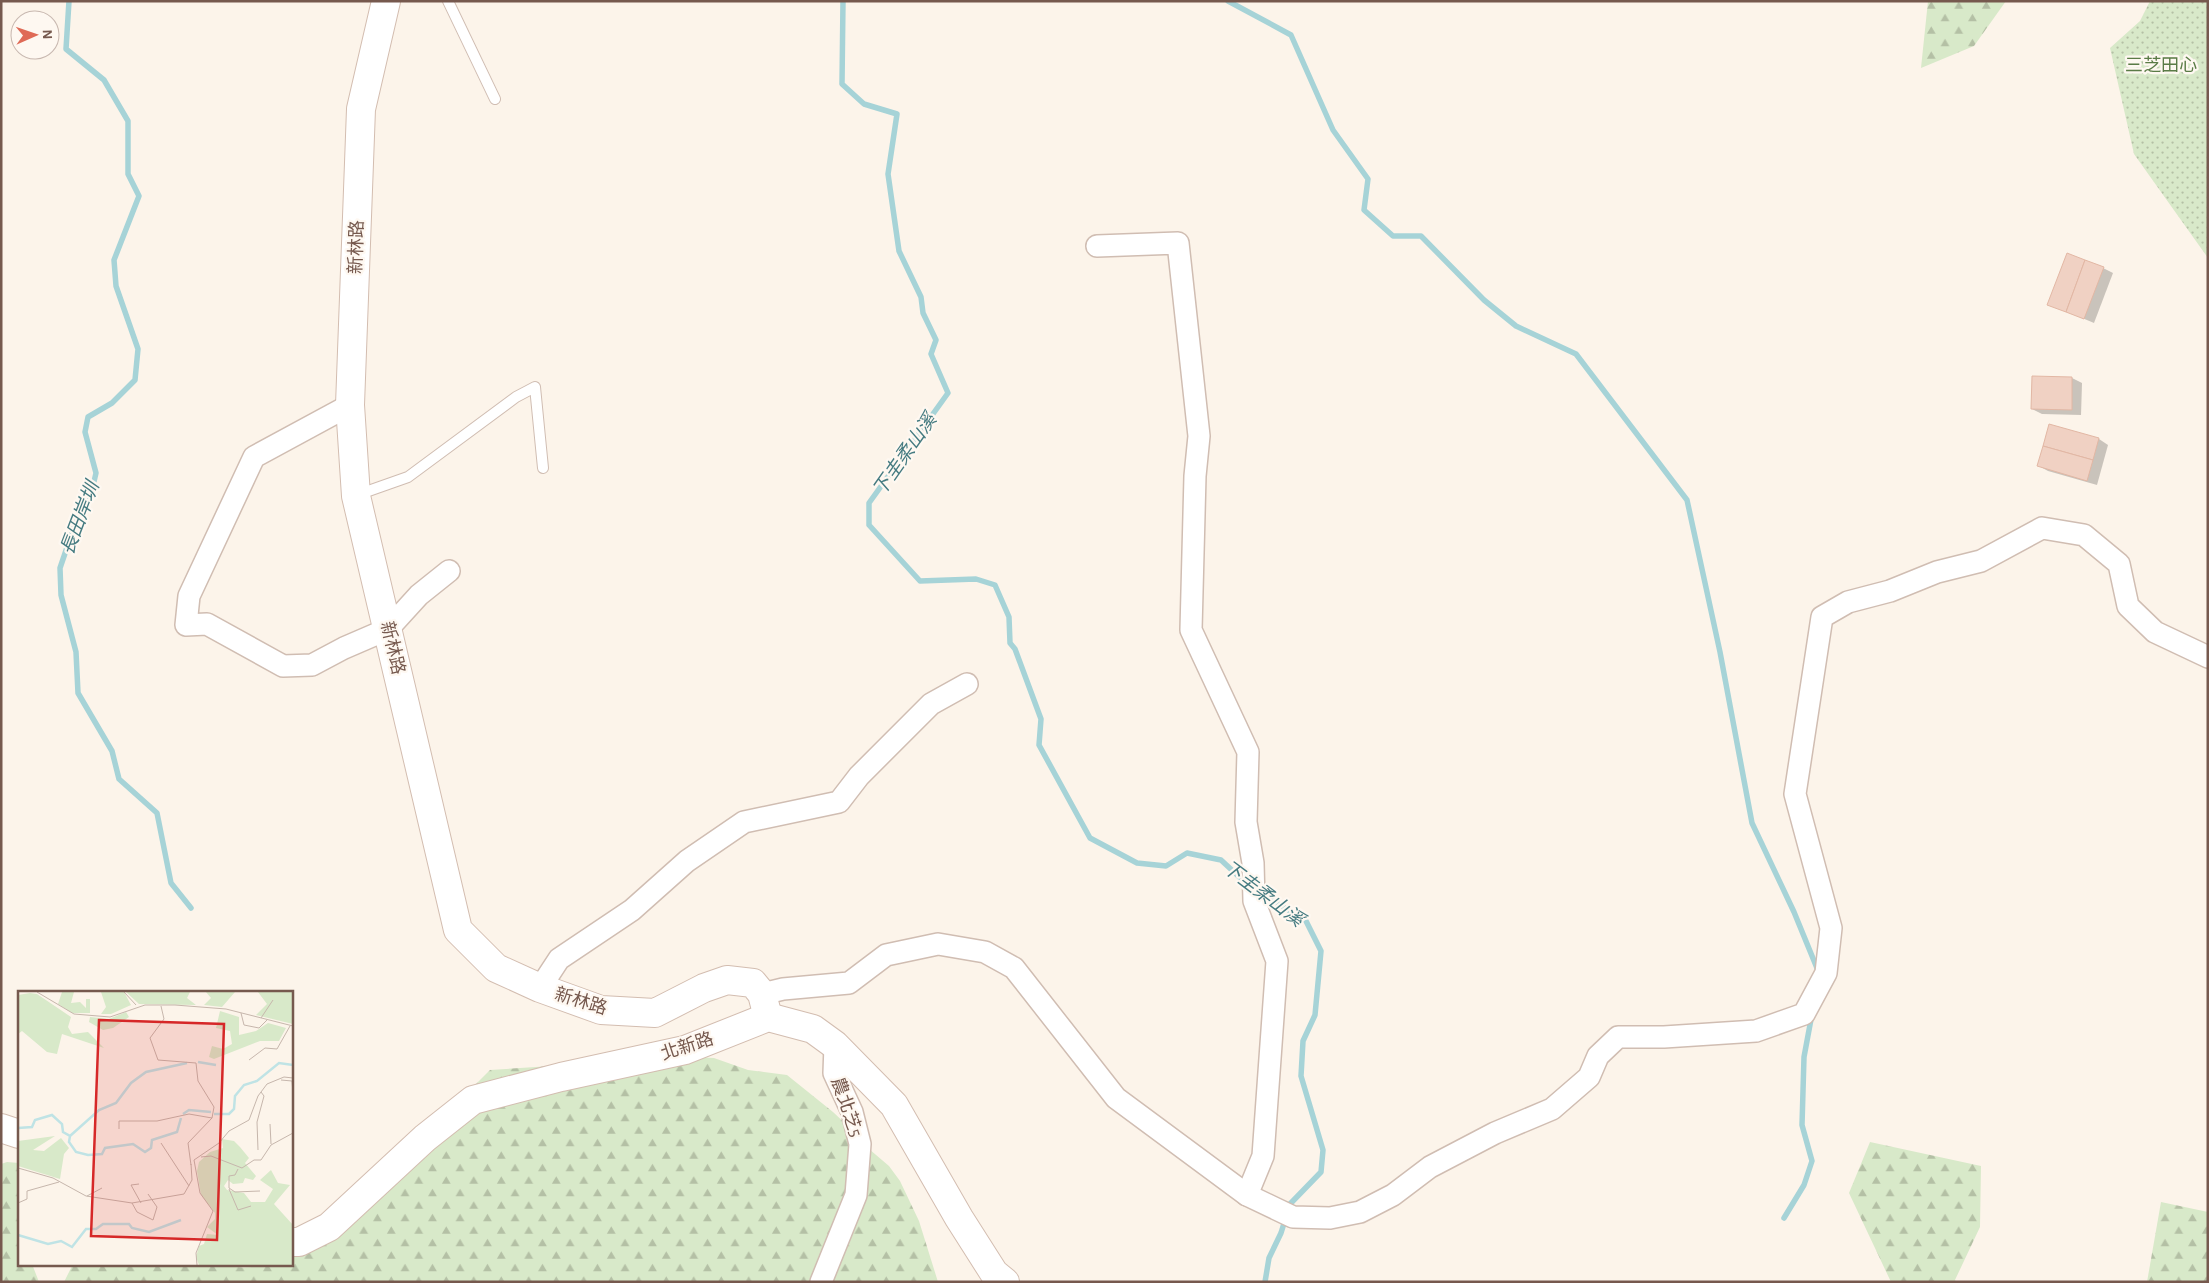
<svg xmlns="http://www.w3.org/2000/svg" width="2209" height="1283" viewBox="0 0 2209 1283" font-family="'Alegreya Sans','Noto Sans TC',sans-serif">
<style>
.forest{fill:url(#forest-firs)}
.park{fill:url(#park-dots)}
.shadow{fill:#0003}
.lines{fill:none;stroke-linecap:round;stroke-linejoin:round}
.stream{stroke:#a6d3d7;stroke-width:5.5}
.building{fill:#f0d1c3;stroke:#e2b7a4}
.lane-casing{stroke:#d0bdb2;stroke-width:12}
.street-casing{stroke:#d0bdb2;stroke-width:24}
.secondary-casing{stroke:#d3bdb0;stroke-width:30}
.lane{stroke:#fff;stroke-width:10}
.street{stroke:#fff;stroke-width:21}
.secondary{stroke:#fff;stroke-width:28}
.labels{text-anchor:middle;stroke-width:4.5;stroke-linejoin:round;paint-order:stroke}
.park-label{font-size:18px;fill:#5a7b46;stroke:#fef8f1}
.street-label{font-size:18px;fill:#76594e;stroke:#fef8f1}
.water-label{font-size:19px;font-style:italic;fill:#457b81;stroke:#fef8f1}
.inset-river{fill:none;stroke:#bfe3e5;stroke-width:2.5}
.inset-road{fill:none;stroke:#c6b6ac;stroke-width:1}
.view{fill:#d62828;fill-opacity:0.15;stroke:#d62828;stroke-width:2.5}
.inset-edge{fill:none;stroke:#76594e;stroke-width:2.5}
</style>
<defs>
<pattern id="forest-firs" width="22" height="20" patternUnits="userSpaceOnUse" patternTransform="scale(1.25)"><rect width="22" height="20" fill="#d8e9c9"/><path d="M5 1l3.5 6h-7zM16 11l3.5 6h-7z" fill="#b4c0a5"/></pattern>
<pattern id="park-dots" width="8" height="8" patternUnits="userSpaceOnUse" patternTransform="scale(1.25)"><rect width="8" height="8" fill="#d8e9c9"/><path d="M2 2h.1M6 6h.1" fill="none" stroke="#b4c0a5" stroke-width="1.8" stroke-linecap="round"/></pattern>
</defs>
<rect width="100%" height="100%" fill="#fcf4ea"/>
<!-- forest -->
<g class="forest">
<path d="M1928,1H2006L1974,46L1921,68Z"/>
<path d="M694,1057L714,1058L748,1070L787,1075L833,1112L849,1127L862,1143L889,1166L900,1181L919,1221L938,1282H64L73,1264H226C240,1270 251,1267 266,1265C274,1263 283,1264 291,1264V1249L463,1097L490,1070Z"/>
<path d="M1870,1142L1981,1166L1980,1227L1955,1280L1956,1282H1891L1849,1193Z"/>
<path d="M7,1162L19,1163V1264H32L39,1282H1V1164Z"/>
<path d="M2161,1202L2208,1212V1282H2147Z"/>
</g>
<!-- park -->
<path class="park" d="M2150,1H2208V258L2134,154L2110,48L2140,21Z"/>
<!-- shadow -->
<g class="shadow">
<path d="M2103,268L2113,273L2094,323L2049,304Z"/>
<path d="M2033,377L2072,378L2082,383L2081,415L2042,414L2032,409Z"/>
<path d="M2050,425L2099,439L2108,445L2097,485L2048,471L2039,466Z"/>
</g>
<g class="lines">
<!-- stream -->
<g class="stream">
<path d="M69,1L66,49L104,80L128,121V174L139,196L114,260L116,286L138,349L135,380L112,403L88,417L85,432L96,473L90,499L75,524L60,568L61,595L76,652L78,693L112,751L119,779L157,813L171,883L191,908"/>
<path d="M843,1L842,84L864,104L897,114L888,174L899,251L921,297L923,313L936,340L931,354L948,393L869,503V525L920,581L976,579L995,585L1009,617L1010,643L1015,649L1041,719L1039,745L1090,838L1137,863L1166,866L1187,853L1221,860L1249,886"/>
<path d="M1228,1L1291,35L1333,130L1368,179L1364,210L1393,236H1421L1484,300L1516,326L1576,354L1687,500L1720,652L1752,823L1794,912L1819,973"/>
<path d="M1259,892L1306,921L1321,951L1315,1015L1303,1041L1301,1076L1323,1150L1321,1172L1290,1204L1281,1233L1269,1258L1265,1282"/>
<path d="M1784,1218L1804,1185L1812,1161L1802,1125L1804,1057L1812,1014"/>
</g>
</g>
<!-- building -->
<g class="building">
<path d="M2067,253L2085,260L2066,312L2047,305Z"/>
<path d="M2085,260L2104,267L2084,319L2066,312Z"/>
<path d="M2032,376L2072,377V410L2031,409Z"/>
<path d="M2049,424L2099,438L2093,460L2043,446Z"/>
<path d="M2043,446L2093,460L2087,481L2037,466Z"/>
</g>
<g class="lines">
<defs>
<g id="lane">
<path d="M448,1L495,99"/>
<path d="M357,495L408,477L516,397L535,387L543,468"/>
</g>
<g id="street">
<path d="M1097,246L1178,243L1199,436L1195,476L1191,630L1248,752L1246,822L1253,863L1254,901L1277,961L1263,1156L1247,1195"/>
<path d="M350,405L254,457L189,596L186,625L207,624L283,666L312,665L344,648L388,629L419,595L449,571"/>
<path d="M540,988L559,959L632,910L687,861L744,822L839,802L859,776L931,704L967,684"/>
<path d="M762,994L783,989L849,983L886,955L938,944L985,952L1014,968L1116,1098L1247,1195L1293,1217L1330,1218L1360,1212L1393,1195L1430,1167L1495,1133L1552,1109L1589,1077L1598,1056L1618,1037H1664L1756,1031L1804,1014L1826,973L1831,928L1795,794L1822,617L1848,602L1890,591L1937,572L1981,561L2042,528L2084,535L2119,564L2128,606L2155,632L2208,657"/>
<path d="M821,1282L856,1195L860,1144L852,1112L834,1073L835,1045"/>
</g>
<g id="secondary">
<path d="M386,1L361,109L350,405L356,496L458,930L496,968L540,988L601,1010L655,1013L704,988L727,980L753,983L762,994L768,1017"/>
<path d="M1,1128L19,1134"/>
<path d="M291,1242H299L329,1227L425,1138L473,1100L561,1077L685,1050L768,1017L813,1029L835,1045L894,1105L959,1218L994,1273L1005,1282"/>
</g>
</defs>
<!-- lane casing -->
<use href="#lane" class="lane-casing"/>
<!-- street casing -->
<use href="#street" class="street-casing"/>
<!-- secondary casing -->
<use href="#secondary" class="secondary-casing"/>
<!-- lane -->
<use href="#lane" class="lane"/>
<!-- street -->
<use href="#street" class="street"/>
<!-- secondary -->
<use href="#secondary" class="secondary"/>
</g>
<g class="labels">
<!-- park labels -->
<g class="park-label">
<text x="2161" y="71">三芝田心</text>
</g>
<!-- street labels -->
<g class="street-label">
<text transform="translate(356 247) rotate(-88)" y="6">新林路</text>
<text transform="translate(393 648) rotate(77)" y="6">新林路</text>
<text transform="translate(581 1001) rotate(17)" y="6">新林路</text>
<text transform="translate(687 1046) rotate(-18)" y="6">北新路</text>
<text transform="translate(847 1107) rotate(71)" y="6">農北芝5</text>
</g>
<!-- water labels -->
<g class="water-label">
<text transform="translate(904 454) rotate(-55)" y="7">下圭柔山溪</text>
<text transform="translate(79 518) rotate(-69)" y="7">長田岸圳</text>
<text transform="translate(1264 893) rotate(37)" y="7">下圭柔山溪</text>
</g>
</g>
<!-- overview -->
<g transform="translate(18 991)">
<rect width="275" height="275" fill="#fcf4ea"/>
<path d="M41,1H56L53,12L62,11L68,17V8H72V22H54L40,13L44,1ZM83,1H106L113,14L93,23H83L88,16ZM108,1H172L169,7L178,14L121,13ZM188,1H217L204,16L186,14L193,7ZM240,1H275V33L238,24L249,13ZM12,2L19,3L53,26L50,36L54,43L70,41L86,57L44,43L39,63L29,61L4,40L0,43V4ZM202,20L221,26V44L238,40L250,32L268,37L261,50H242L196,68L191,66L194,55L205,58L214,53L212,40L198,37ZM37,145L15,159L26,160L43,147L51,157L46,163L42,188L0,175V150ZM204,148L216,150L222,156L231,167L227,172L238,185L235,189L227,187L225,192L215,193L210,189L206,195L209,199L226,202L233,211H247L255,198L242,189L253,179L260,192L272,194L256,213L275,234V274H181L178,266L181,255L186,253L189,243L200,244L189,236L197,228V222L183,204L179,180L181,171L192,161L205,157Z" fill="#d8e9c9"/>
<path d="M108,21L111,26L95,37L85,39L71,31L72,26L91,28Z" fill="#d8e9c9"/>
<path class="inset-river" d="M180,71L198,74M165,123L171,119L193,121M196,123H211L216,118L217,105L226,94L239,90L261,72L275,74M0,137L14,136L17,129L34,124L44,133L45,141L52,145L51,151L58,161L70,164L84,163L87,157L115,153L127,161L133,157L134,149L159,141L163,127M52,145L81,119L98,112L113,92L128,81L169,72M0,244L30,253L43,250L54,256L68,238H78L85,233H111L114,237L131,241L163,229"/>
<path class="inset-road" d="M19,1L56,23L92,26L127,14H157L208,18L275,35M106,1L118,14M143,15L146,28L132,47L140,69L178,72L180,90L196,116L194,127L170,152L173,174M223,22L226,34L241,37L249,29M243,27L255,9M231,69L247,57L259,58L272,35M263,89L274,90L275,102M252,133L253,153M101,138V130H139L171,123L194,127M143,152L171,195M240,159L239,131L246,105L243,101M183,166L193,165L224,177L236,169H243L253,154L275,142M0,177L35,187L68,205L114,212L166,203L174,189L173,173M220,178L217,184L211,185V197L217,201L242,200M121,193L113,194L123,212M211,198L220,219L233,215M69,205L84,197M0,212L9,208V200L41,191M114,212L119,221L135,229L139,216L130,203M179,274L178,262L195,220L182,202L176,169L201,152L211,140L231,129L240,105L249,93L266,86L275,87"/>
<path class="view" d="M81,29L206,33L199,249L73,245Z"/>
<rect width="275" height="275" class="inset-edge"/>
</g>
<!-- border -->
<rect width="2209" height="1283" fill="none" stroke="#76594e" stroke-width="5"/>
<!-- north arrow -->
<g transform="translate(35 35) rotate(88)"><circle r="24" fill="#fef8f1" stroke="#c8b8b0"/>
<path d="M0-4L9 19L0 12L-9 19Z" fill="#df6a56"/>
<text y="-8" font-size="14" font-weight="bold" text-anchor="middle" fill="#76594e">N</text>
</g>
</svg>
